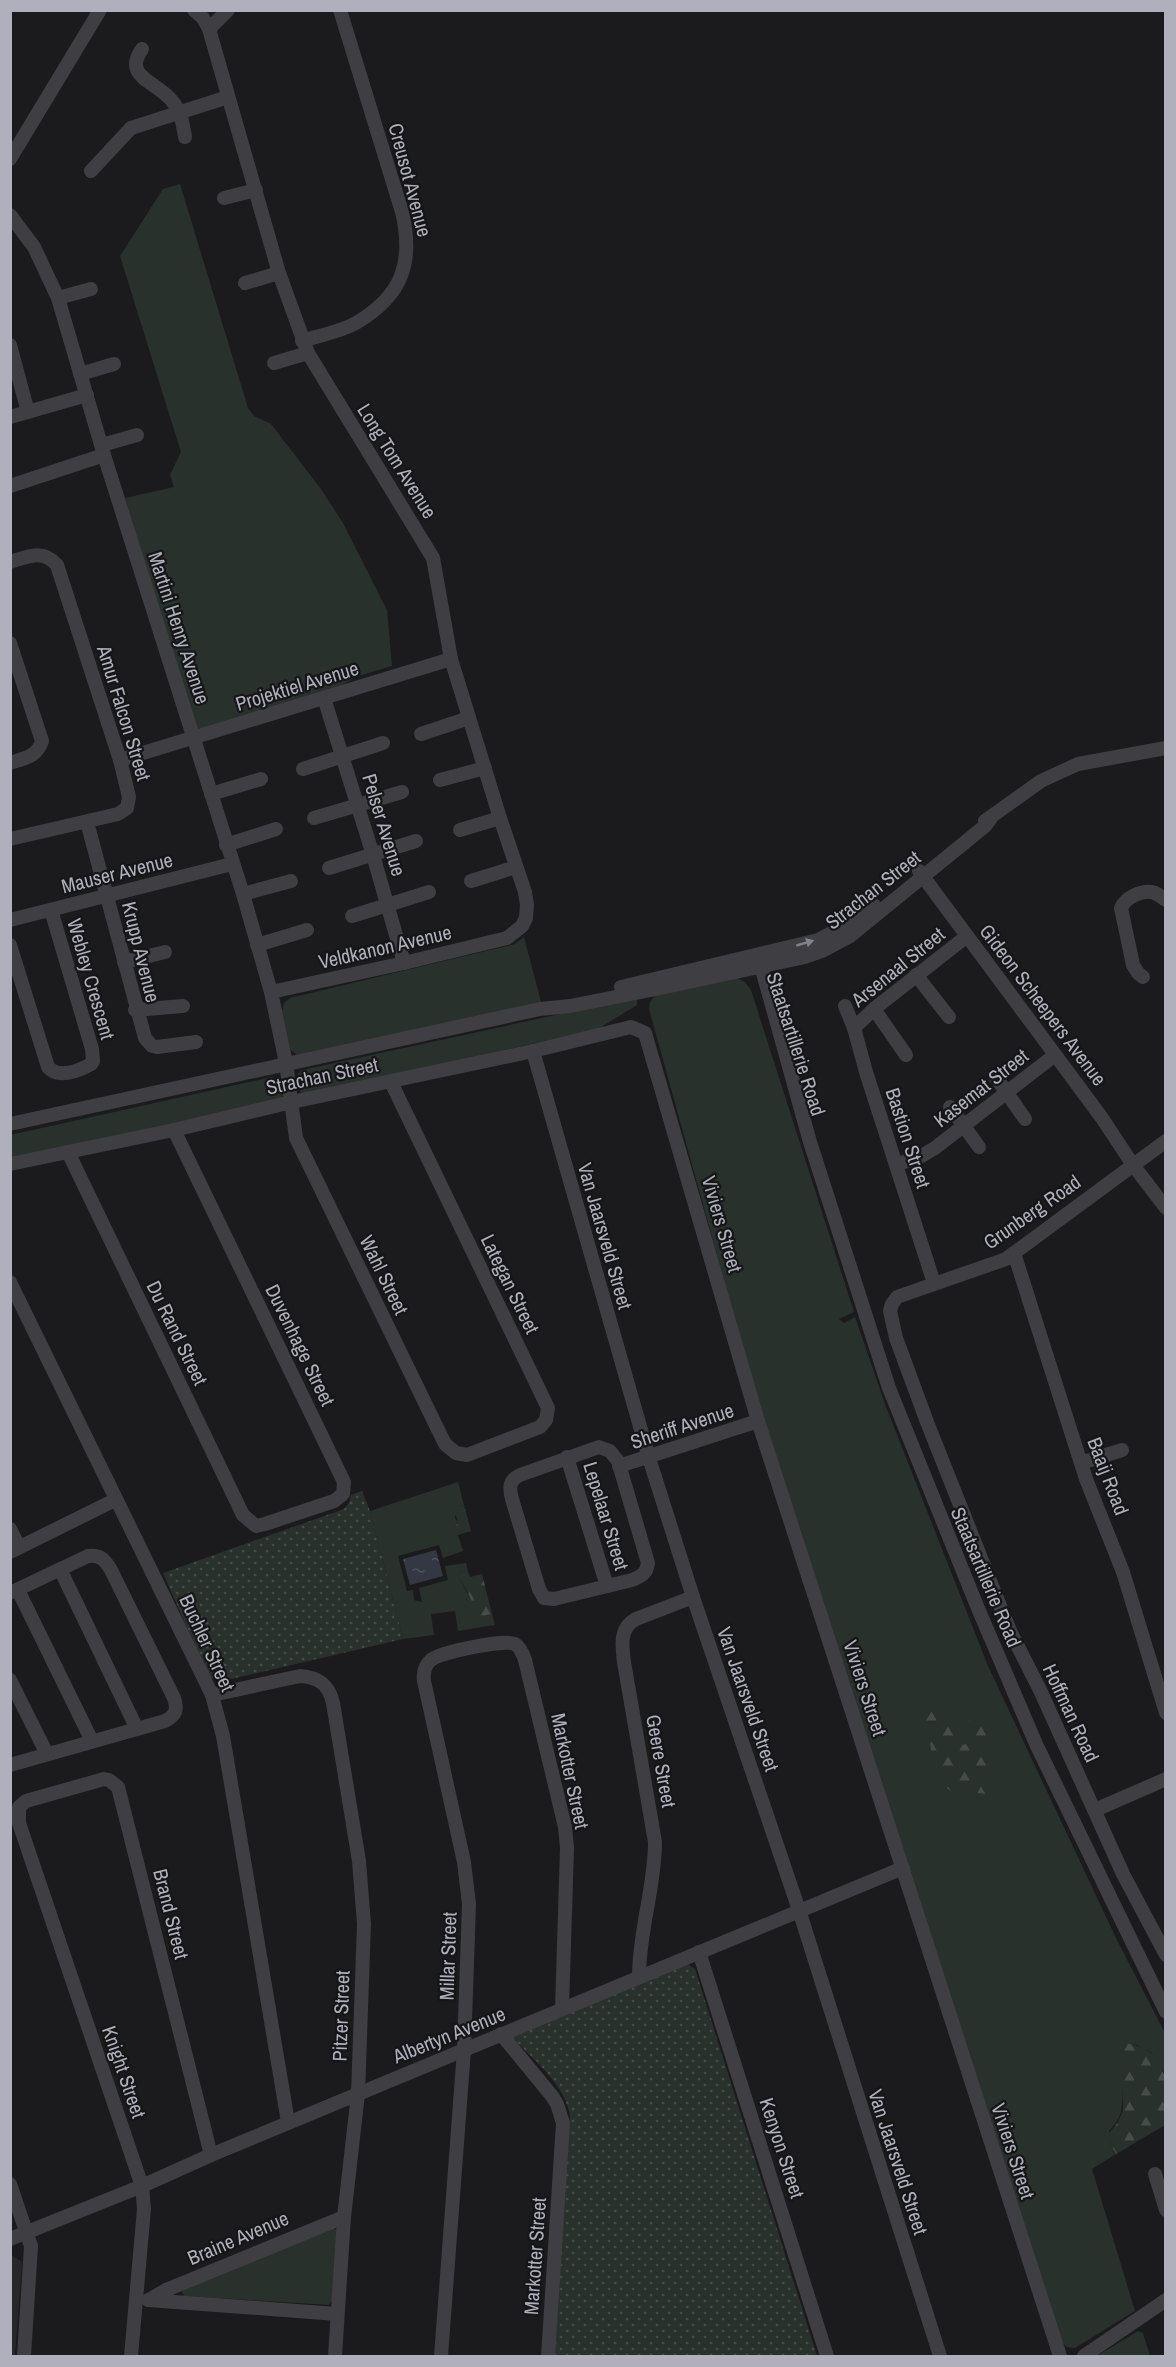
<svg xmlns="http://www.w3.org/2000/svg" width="1176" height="2367" viewBox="0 0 1176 2367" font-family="'Archivo Narrow',sans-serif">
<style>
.built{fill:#27272a}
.grass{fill:#29312c}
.forest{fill:url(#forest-firs)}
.park{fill:url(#park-dots)}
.water{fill:url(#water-ripples)}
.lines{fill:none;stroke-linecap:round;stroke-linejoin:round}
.minor{stroke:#3e3e43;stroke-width:14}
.oneway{fill:#82828b}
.labels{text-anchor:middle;stroke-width:4.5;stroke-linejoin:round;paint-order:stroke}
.street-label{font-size:20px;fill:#afb0bb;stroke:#161618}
</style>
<defs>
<pattern id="forest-firs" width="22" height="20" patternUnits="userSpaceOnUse" patternTransform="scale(1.5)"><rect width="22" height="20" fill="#29312c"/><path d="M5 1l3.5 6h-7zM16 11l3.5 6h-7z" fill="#464c49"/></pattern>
<pattern id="park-dots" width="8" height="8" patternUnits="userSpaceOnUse" patternTransform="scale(1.5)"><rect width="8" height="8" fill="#29312c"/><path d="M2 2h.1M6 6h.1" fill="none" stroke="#464c49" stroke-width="1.8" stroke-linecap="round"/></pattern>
<pattern id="water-ripples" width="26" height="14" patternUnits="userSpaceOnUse" patternTransform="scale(1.5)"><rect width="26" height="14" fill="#343842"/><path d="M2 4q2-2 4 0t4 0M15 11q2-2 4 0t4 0" fill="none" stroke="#4f525b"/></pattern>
</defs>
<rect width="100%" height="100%" fill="#1b1b1d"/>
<!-- built -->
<path class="built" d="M10,2254L22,2262L15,2356H10Z"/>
<!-- grass -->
<g class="grass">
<path d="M180,184L248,408L254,416L271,424L321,489L343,523L387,610L392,666L355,677L333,691L200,730L194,724L125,498L174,487L170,475L181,452L120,256L163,189Z"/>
<path d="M524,937L541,1002L305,1056L297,1055L290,1049L282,1012L284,1003L290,998L515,944Z"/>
<path d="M737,978L745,982L751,990L854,1312L839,1319L844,1323L855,1317L885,1404L988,1666L1117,1940L1165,2033V2073L1151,2052L1134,2044C1131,2058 1125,2073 1123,2087C1121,2107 1125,2115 1109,2131L1111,2145L1116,2154L1092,2169L1135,2311L1075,2348L1067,2347L1061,2342L751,1378L649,1009L650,1002L655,995Z"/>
<path d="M634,998L637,1000V1005L598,1029L303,1095L295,1085L296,1076L302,1070Z"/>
<path d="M272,1077L281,1081L283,1099L11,1160L10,1135Z"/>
<path d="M458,1482L464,1505L458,1506L455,1518L458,1523L453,1529L456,1536L458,1535L463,1551L443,1558L439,1545L398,1556L407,1591L413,1590L414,1600L422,1602L419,1588L448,1580L445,1566L466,1563L468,1572L461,1571L458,1576L473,1604L474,1612L484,1616L492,1614L495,1625L458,1631L455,1611L431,1614L434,1635L403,1639L370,1511Z"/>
<path d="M334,2228L337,2231L333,2300L329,2305L185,2296L182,2293L183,2289Z"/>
<path d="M1138,2331L1143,2333L1150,2356H1097Z"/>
</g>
<!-- forest -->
<g class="forest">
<path d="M464,1505L471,1531L458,1535L453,1543L446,1542L444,1535L447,1530L453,1529L458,1523L455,1511L458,1506Z"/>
<path d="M461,1571L468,1572L470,1577L482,1574L492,1614L484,1616L482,1625H472L470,1618C478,1604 465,1589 458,1576Z"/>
<path d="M932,1709H942L948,1712L954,1739L963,1745L966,1744L970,1735L967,1726L969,1720L985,1715L990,1718V1723L986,1730L989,1744L986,1755L992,1757L997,1751L1003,1753L1007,1757C1003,1768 995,1770 990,1780L994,1792L992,1795L972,1792L954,1794L940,1782L934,1773L930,1742L921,1726L924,1717Z"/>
<path d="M1124,2043C1174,2050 1166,2087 1165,2125L1116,2154L1111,2145L1109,2133L1118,2122L1123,2110L1121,2049Z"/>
</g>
<!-- park -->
<g class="park">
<path d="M362,1491L370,1511L403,1639L218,1682L208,1676L163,1573L344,1509L349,1503L351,1495Z"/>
<path d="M686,1963L695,1969L817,2356H553L570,2116C565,2083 532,2059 511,2036Z"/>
</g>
<!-- water -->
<path class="water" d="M436,1550L443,1576L410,1585L403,1559Z"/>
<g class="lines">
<!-- minor -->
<g class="minor">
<path d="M194,10L203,18L209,29L279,273L308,353L433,558L451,659L500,818L525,892L527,905L526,918L522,926L507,938L404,963L271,992"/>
<path d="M209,29L228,10"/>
<path d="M142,49C122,78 157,81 172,101C181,111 183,124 185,137"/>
<path d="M10,159L100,10"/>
<path d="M91,171L131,128L228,97"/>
<path d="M224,198L256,190"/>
<path d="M10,215L34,247L58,298L104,455L243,894L271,992L286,1063L296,1138L445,1444L456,1453L467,1455L540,1427L546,1420L548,1408L391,1082"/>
<path d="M245,283L279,273"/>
<path d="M58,298L91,289"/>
<path d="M302,341C320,335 340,332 356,323C402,296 414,263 402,212L340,10"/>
<path d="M10,345L28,412"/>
<path d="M274,363L308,353"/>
<path d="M80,374L114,364"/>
<path d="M10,417L87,395"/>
<path d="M102,445L137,435"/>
<path d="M10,486L104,455"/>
<path d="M10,562C29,556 43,549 57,565L120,760L129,797L127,808L118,814L10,839"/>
<path d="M10,643L42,741C37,757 25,758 10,763"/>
<path d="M324,698L373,855L404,963"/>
<path d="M421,734L469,718"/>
<path d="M120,760L451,659"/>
<path d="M303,769L383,743"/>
<path d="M440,780L485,768"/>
<path d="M211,794L261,779"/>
<path d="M314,818L402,792"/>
<path d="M985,821L1041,781L1078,764L1166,748"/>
<path d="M87,822L145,1038L152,1046L157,1047L196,1042"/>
<path d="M460,830L500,818"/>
<path d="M226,845L276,829"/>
<path d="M329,868L416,841"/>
<path d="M919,871L1102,1118L1133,1165L1166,1208"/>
<path d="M471,881L516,867"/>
<path d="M243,894L291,881"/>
<path d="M352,916L429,892"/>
<path d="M10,920L232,864"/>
<path d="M10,945L48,1067C58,1079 79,1071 91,1064L93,1061L92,1049L51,910"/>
<path d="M257,945L307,930"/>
<path d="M758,955L810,1142L889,1388L977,1606L1036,1744L1166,2012"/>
<path d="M124,962L165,952"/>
<path d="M916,975L949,1017"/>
<path d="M1143,977L1138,973L1133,965L1121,908C1125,898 1141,890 1152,892C1157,893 1161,897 1166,900"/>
<path d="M621,987L818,940L845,926L874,905"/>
<path d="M845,1006L854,1028L866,1072L934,1283"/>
<path d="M874,1009L906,1055"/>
<path d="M135,1010L183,1006"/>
<path d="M854,1028L874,1009L967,936"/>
<path d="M533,1051L649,1458L693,1597L799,1910L940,2356"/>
<path d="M995,1076L1025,1119"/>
<path d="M950,1107L979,1147"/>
<path d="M10,1124L540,1009L570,1006L651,990L805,957L822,951L850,936L985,826L991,818"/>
<path d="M1166,1141L1006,1259L897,1297L892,1304L890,1311L896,1338L927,1422L1010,1631L1040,1690L1123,1874L1166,1955"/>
<path d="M68,1152L243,1515L256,1526L265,1524L334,1501L343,1494L344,1482L174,1130"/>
<path d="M10,1164L174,1130L292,1102L533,1051L631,1027L645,1033L758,1421L1060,2356"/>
<path d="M897,1164L918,1158L935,1148L1055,1055"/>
<path d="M1014,1253L1086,1479L1123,1572L1166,1713"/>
<path d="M10,1282L212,1695L223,1736L288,2122"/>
<path d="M599,1447L610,1451L618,1461L648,1563C647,1573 642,1576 632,1580L554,1599L544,1598L539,1589L512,1499C509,1488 509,1480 520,1475Z"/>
<path d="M567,1457L607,1586"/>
<path d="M1081,1463L1122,1450"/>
<path d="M619,1466L758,1421"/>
<path d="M10,1529L19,1547"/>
<path d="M10,1552L115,1500"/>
<path d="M60,1569L137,1729"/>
<path d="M18,1590L92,1741"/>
<path d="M10,1593L88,1556C100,1554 105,1560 111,1570L174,1698C178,1710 176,1715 165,1721L10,1765"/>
<path d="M10,1680L47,1754"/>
<path d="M212,1695L300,1676C319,1677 329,1685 333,1703L359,1861L364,1924L358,2094L344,2217L335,2356"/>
<path d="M1095,1810L1166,1779"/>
<path d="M699,1952L827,2356"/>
<path d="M639,1976C639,1931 655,1887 655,1842L624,1662C622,1646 619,1628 636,1619L693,1597"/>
<path d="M501,2034L552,2096L557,2104L563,2123L548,2356"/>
<path d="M1155,2174L1166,2210"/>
<path d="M10,2184L31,2246L24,2356"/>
<path d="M10,2239L142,2186L211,2155L903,1868"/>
<path d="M148,2300L337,2314"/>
<path d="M149,2300L166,2290L344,2217"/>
<path d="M131,2356L144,2209L142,2186L19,1823V1807L26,1801L104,1779L109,1780L118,1787L211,2155"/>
<path d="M441,2356L464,2050L469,1904L464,1862L424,1681C423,1673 424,1666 431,1660C441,1652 504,1639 515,1644C520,1647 523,1654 525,1660L565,1827L567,1848L562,2009"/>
<path d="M1084,2356L1166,2300"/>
</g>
</g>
<!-- one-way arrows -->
<defs><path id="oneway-solid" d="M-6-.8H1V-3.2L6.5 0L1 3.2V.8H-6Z" transform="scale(1.5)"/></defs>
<use class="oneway" href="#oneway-solid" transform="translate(805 943) rotate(-16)"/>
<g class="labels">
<!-- street labels -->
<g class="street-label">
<text transform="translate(410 180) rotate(75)" y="7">Creusot Avenue</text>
<text transform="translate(397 461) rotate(58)" y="7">Long Tom Avenue</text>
<text transform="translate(179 628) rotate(72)" y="7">Martini Henry Avenue</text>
<text transform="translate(297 686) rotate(-17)" y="7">Projektiel Avenue</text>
<text transform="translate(124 713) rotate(73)" y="7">Amur Falcon Street</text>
<text transform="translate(384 825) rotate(73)" y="7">Pelser Avenue</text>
<text transform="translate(117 873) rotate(-14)" y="7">Mauser Avenue</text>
<text transform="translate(873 890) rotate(-38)" y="7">Strachan Street</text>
<text transform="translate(385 947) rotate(-13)" y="7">Veldkanon Avenue</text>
<text transform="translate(141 952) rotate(76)" y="7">Krupp Avenue</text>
<text transform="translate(898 967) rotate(-39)" y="7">Arsenaal Street</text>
<text transform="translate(91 979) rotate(74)" y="7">Webley Crescent</text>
<text transform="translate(1043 1005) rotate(53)" y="7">Gideon Scheepers Avenue</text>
<text transform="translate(796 1044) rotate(72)" y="7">Staatsartillerie Road</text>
<text transform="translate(322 1076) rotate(-12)" y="7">Strachan Street</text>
<text transform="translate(981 1088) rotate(-38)" y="7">Kasemat Street</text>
<text transform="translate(908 1138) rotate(72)" y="7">Bastion Street</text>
<text transform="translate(1032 1212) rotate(-35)" y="7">Grunberg Road</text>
<text transform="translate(722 1224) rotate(74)" y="7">Viviers Street</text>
<text transform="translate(605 1236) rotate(74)" y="7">Van Jaarsveld Street</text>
<text transform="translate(384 1275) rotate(64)" y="7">Wahl Street</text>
<text transform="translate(510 1284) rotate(64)" y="7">Lategan Street</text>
<text transform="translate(177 1333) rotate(64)" y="7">Du Rand Street</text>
<text transform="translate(300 1345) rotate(64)" y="7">Duvenhage Street</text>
<text transform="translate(682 1426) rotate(-18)" y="7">Sheriff Avenue</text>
<text transform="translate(1108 1476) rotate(69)" y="7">Baaij Road</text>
<text transform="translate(606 1516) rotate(73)" y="7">Lepelaar Street</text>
<text transform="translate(986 1577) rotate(67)" y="7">Staatsartillerie Road</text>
<text transform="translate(207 1643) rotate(65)" y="7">Buchler Street</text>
<text transform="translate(865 1688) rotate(72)" y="7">Viviers Street</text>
<text transform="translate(748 1699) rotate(71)" y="7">Van Jaarsveld Street</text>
<text transform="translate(1071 1713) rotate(65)" y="7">Hoffman Road</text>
<text transform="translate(661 1761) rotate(80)" y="7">Geere Street</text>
<text transform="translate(570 1771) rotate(78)" y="7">Markotter Street</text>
<text transform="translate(171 1914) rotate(76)" y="7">Brand Street</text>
<text transform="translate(448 1956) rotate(-88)" y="7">Millar Street</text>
<text transform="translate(341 2016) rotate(-88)" y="7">Pitzer Street</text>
<text transform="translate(449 2035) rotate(-22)" y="7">Albertyn Avenue</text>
<text transform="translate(124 2072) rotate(71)" y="7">Knight Street</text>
<text transform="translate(782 2148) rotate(72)" y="7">Kenyon Street</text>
<text transform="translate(1013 2151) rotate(72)" y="7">Viviers Street</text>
<text transform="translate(898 2162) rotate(72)" y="7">Van Jaarsveld Street</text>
<text transform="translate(238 2238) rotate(-23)" y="7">Braine Avenue</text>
<text transform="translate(535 2256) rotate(-86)" y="7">Markotter Street</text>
</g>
</g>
<!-- border -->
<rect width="1176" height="2367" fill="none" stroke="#afb0bb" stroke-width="24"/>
</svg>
